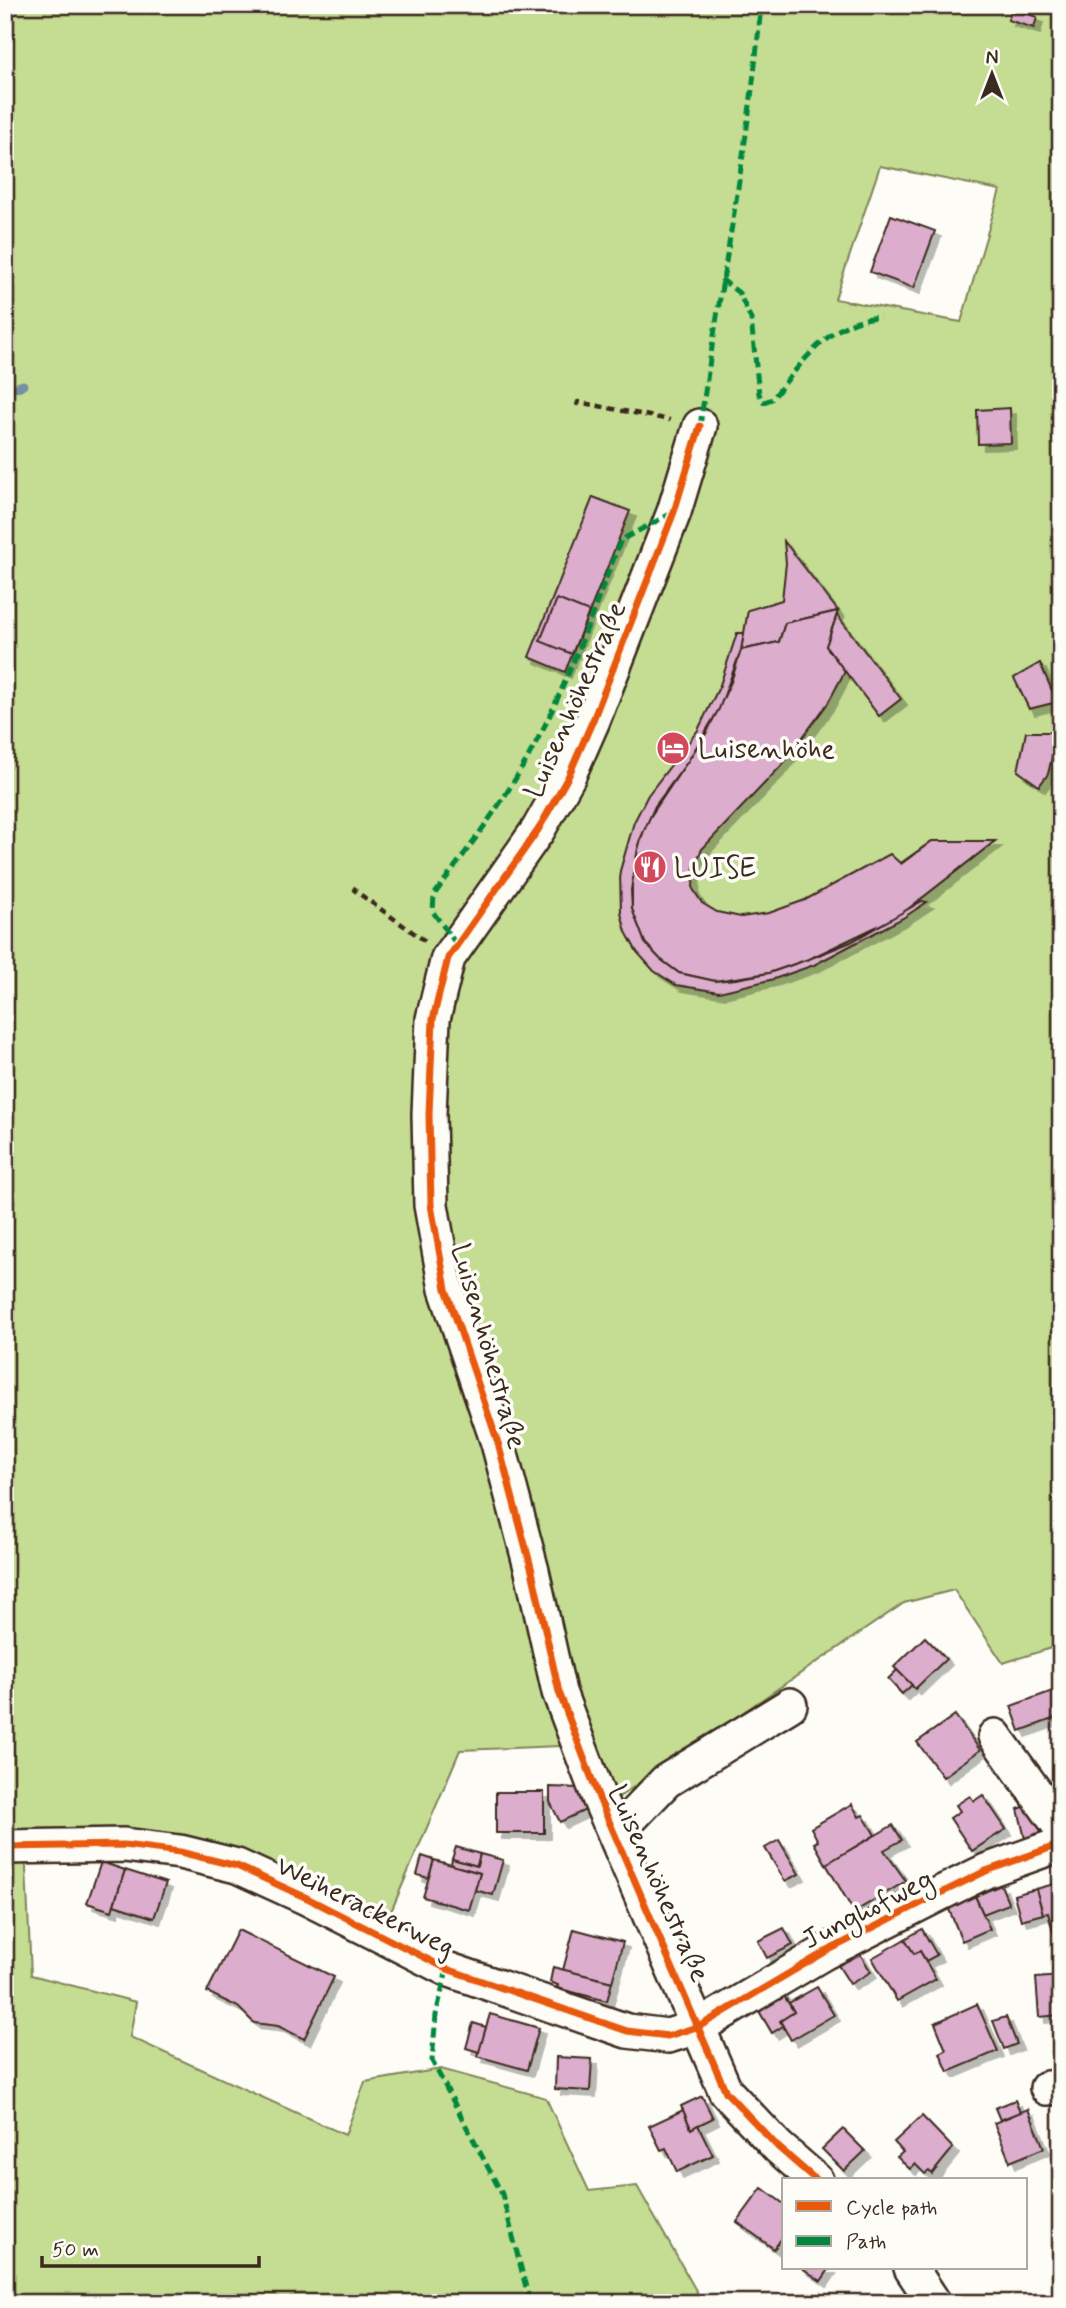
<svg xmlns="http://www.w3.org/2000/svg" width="1066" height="2308" viewBox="0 0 1066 2308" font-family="Mynerve,sans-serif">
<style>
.green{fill:#c4dd93;stroke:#808458;stroke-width:2;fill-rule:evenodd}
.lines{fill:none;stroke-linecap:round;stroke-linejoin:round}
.stream{stroke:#758fa3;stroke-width:9}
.building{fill:#dcadcd;stroke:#3b2a1e;stroke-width:2;filter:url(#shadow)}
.minor-casing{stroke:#3b2a1e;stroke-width:38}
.path{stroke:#3b2a1e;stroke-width:4.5;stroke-dasharray:7 5;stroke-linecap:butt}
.minor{stroke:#fdfcf7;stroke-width:33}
.quiet{stroke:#00873e;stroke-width:5;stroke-dasharray:10 5;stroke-linecap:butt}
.cycleway-casing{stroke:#fdfcf7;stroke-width:11}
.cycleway{stroke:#e8590c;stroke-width:7}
.labels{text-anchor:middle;stroke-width:7;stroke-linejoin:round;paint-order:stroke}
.street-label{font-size:28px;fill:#3b2a1e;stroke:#fdfcf7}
.poi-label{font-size:28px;fill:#3b2a1e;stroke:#fdfcf7;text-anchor:start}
</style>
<defs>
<filter id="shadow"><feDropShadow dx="6" dy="6" stdDeviation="0" flood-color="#0004"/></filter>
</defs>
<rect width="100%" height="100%" fill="#fdfcf7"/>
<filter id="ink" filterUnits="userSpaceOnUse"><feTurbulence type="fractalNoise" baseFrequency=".0143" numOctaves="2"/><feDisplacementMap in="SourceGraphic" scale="14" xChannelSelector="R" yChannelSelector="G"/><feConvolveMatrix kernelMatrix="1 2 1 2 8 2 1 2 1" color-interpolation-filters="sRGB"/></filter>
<g filter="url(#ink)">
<!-- green -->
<path class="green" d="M5,5H1061V1645L1003,1663L954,1590L904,1603L616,1799L584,1745L460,1750L390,1914L307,1898L237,1866L25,1846L31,1975L136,2002L130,2037L345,2135L365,2082L441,2069L546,2098L589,2191L637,2186L703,2303H5ZM880,166L1000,190L961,322L835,299Z"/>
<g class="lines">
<!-- stream -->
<path class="stream" d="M5,391L23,385"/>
</g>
<!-- building -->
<g class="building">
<path d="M1012,9L1037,17L1034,28L1008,20Z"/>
<path d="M891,215L935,231L914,288L870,272Z"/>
<path d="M1010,408L1011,443L978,444L977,410Z"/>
<path d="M593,497L630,511L565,672L529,657Z"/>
<path d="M784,541L838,611L785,623L779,642L741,650L748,610L782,600L786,563Z"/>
<path d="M557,599L589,612L572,654L540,641Z"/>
<path d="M838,611L807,693L770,758L753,781L693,839L682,858L677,873L676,892L677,906L685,919L695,930L709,934L748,935L775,928L867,887L932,841H995L899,916L809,959L769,973L715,981L679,973L660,959L645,943L632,909V869L646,823L707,732L731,682L741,650L779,642L785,623Z"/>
<path d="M838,611L826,646L845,671L828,703L782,765L702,849L694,867L693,889L702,903L717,912L741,917L769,913L805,900L890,854L901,864L932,841H995L899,916L809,959L769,973L715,981L679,973L660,959L645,943L632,909V869L646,823L707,732L731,682L741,650L779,642L785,623Z"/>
<path d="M837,615L901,699L879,716L826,646Z"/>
<path d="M737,633H744L741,650L719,709L688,761L655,806L639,842L631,890L632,909L645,943L660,959L679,973L715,981L736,979L769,973L809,959L851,942L922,901L927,902L903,918L814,965L774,979L719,992L676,985L654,971L637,952L626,932L621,913L620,871L634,822L648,795L698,730L720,685Z"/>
<path d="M1040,663L1057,702L1029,709L1014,678Z"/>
<path d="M1026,732H1058L1048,774L1039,786L1018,771Z"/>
<path d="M925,1637L946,1659L915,1689L894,1667Z"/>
<path d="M897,1670L912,1685L902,1694L888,1679Z"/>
<path d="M1061,1688V1716L1020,1731L1011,1706Z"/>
<path d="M955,1715L980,1750L943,1777L917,1742Z"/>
<path d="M550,1787L580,1788L590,1808L560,1822L550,1802Z"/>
<rect x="496" y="1792" width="48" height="41"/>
<path d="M983,1795L1006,1829L972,1851L950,1818L960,1811L956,1805L970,1796L974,1801Z"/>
<path d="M852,1804L859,1817L863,1815L875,1835L826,1864L814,1843L818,1841L811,1828Z"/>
<path d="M1033,1804L1049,1837L1026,1843L1018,1809Z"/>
<path d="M893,1825L902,1840L884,1850L906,1881L854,1912L826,1864Z"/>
<path d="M779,1840L799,1874L785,1881L765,1848Z"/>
<path d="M456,1847L480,1854L477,1866L452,1859Z"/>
<path d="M480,1854L503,1860L493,1895L475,1890L480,1873L451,1865L452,1859L477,1866Z"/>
<path d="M422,1856L434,1860L429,1878L417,1875Z"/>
<path d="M434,1860L480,1873L469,1910L423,1897Z"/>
<path d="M101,1862L125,1870L112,1911L87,1903Z"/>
<path d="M125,1870L166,1883L154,1918L114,1905Z"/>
<path d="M1061,1882V1930L1053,1932L1048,1913L1043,1914L1036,1889Z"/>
<path d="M1001,1885L1009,1904L983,1914L975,1896Z"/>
<path d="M1036,1889L1043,1914L1021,1920L1014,1895Z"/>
<path d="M975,1896L990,1929L962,1941L948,1907Z"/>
<path d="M784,1928L793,1945L767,1958L758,1941Z"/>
<path d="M574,1929L623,1942L612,1982L563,1970Z"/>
<path d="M922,1929L937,1955L926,1961L920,1951L914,1954L905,1939Z"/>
<path d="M238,1930L334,1977L304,2039L278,2026L254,2023L238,2007L207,1992Z"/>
<path d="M905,1939L914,1954L920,1951L936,1979L897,2001L872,1958Z"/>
<path d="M859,1952L871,1972L850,1984L838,1965Z"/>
<path d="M553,1967L612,1982L607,2001L557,1988L558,1985L550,1982Z"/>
<path d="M1061,1976V2015L1039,2017L1036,1978Z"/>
<path d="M817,1987L834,2015L791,2040L780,2021L794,2012L789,2003Z"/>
<path d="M781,1991L794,2012L780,2021L783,2026L772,2033L756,2006Z"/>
<path d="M977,2004L998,2051L948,2072L940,2053L946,2050L935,2023Z"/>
<path d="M490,2014L539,2028L527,2070L477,2056Z"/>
<path d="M1006,2017L1017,2044L1004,2049L993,2021Z"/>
<path d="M473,2023L486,2027L479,2052L466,2048Z"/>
<path d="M556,2057L592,2059L590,2091L555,2089Z"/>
<path d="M702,2096L713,2118L691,2129L681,2106Z"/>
<path d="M1015,2100L1020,2112L1000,2120L995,2108Z"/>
<path d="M1028,2109L1044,2148L1010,2162L994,2123Z"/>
<path d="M683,2110L691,2129L698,2125L713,2155L677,2172L666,2148L661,2150L649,2126Z"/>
<path d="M922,2116L953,2148L932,2174L929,2171L925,2174L915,2164L910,2169L897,2157L903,2152L894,2142Z"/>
<path d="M843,2129L865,2151L844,2171L822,2149Z"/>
<path d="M762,2188L784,2204V2235L774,2249L737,2222Z"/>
<path d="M802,2268H830L821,2281Z"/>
<path d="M1061,2294V2303H1029L1028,2300Z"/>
</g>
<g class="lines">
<defs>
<g id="minor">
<path d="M700,426L674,512L593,720L568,777L538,830L448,958L433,1019L429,1114L431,1205L446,1289L498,1443L532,1571L559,1692L599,1798L726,2092L778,2147L816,2180"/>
<path d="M995,1736L1061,1828"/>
<path d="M615,1834L666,1781L790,1705"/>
<path d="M5,1847L124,1845L180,1852L237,1866L307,1898L447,1969L627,2031L668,2036L700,2026L825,1952L939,1894L986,1871L1061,1844"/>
<path d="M1047,2088L1061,2087"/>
<path d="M911,2268L934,2303"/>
</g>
</defs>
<!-- minor casing -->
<use href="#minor" class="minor-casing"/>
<!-- path -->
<g class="path">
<path d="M577,406L578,402L670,420"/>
<path d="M356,887L354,890L425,941"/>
</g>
<!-- minor -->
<use href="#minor" class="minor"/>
<!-- quiet -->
<g class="quiet">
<path d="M721,279L739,293L751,319L759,394L764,402L772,399C801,364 830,319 880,317"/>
<path d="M700,426C720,285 749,147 761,5"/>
<path d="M457,945L433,912L434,895C469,847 505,801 533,748C569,682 593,610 621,540L674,512"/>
<path d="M447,1969L436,2015L432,2061L502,2194L530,2303"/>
</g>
<defs>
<g id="cycleway">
<path d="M700,426L674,512L593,720L568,777L538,830L448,958L433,1019L429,1114L431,1205L446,1289L498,1443L532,1571L559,1692L599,1798L726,2092L778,2147L816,2180"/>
<path d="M5,1847L124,1845L180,1852L237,1866L307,1898L447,1969L627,2031L668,2036L700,2026L825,1952L939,1894L986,1871L1061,1844"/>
</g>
</defs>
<!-- cycleway casing -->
<use href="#cycleway" class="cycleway-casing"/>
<!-- cycleway -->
<use href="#cycleway" class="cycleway"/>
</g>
</g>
<!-- icons -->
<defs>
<symbol id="hotel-disc" viewBox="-11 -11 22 22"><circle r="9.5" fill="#d1495b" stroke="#fdfcf7"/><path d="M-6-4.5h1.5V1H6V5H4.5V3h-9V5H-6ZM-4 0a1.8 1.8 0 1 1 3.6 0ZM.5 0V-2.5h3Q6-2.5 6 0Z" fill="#fff"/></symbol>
<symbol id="restaurant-disc" viewBox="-11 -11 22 22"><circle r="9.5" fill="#d1495b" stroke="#fdfcf7"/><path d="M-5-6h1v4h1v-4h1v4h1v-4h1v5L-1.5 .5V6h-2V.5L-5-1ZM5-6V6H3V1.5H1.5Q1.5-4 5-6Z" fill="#fff"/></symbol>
</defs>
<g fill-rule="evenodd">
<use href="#hotel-disc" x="654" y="729" width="38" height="38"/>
<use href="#restaurant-disc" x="631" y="848" width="38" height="38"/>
</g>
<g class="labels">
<!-- street labels -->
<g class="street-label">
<text transform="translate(574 699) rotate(-66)" y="10">Luisenhöhestraße</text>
<text transform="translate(490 1346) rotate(74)" y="10">Luisenhöhestraße</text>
<text transform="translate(660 1883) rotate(66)" y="10">Luisenhöhestraße</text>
<text transform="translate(366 1905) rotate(26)" y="10">Weiherackerweg</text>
<text transform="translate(867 1908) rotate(-27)" y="10">Junghofweg</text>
</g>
<!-- poi labels -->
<g class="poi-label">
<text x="698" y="758">Luisenhöhe</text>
<text x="674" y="877">LUISE</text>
</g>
</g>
<!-- margin -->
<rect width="1066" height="2308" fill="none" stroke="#fdfcf7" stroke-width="28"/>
<rect x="14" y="14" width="1038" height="2280" fill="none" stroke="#3b2a1e" stroke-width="2.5" filter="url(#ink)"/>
<!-- legend -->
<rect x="782" y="2178" width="245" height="91" fill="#fdfcf7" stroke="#afa8a0" stroke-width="2"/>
<rect x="796" y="2201" width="35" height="10" fill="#e8590c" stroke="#afa8a0" stroke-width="2"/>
<text x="846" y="2214" font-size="21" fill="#3b2a1e">Cycle path</text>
<rect x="796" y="2236" width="35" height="10" fill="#00873e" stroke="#afa8a0" stroke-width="2"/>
<text x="846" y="2248" font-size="21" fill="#3b2a1e">Path</text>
<!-- north arrow -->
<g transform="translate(992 74)" stroke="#fdfcf7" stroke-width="5" paint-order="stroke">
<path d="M0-5L12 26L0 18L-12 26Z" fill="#3b2a1e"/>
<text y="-10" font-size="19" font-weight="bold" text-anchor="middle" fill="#3b2a1e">N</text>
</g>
<!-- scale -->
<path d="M42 2256v10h217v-10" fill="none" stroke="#3b2a1e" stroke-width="3.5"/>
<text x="52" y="2256" font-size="21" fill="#3b2a1e" stroke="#fdfcf7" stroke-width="5" paint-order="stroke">50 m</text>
</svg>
